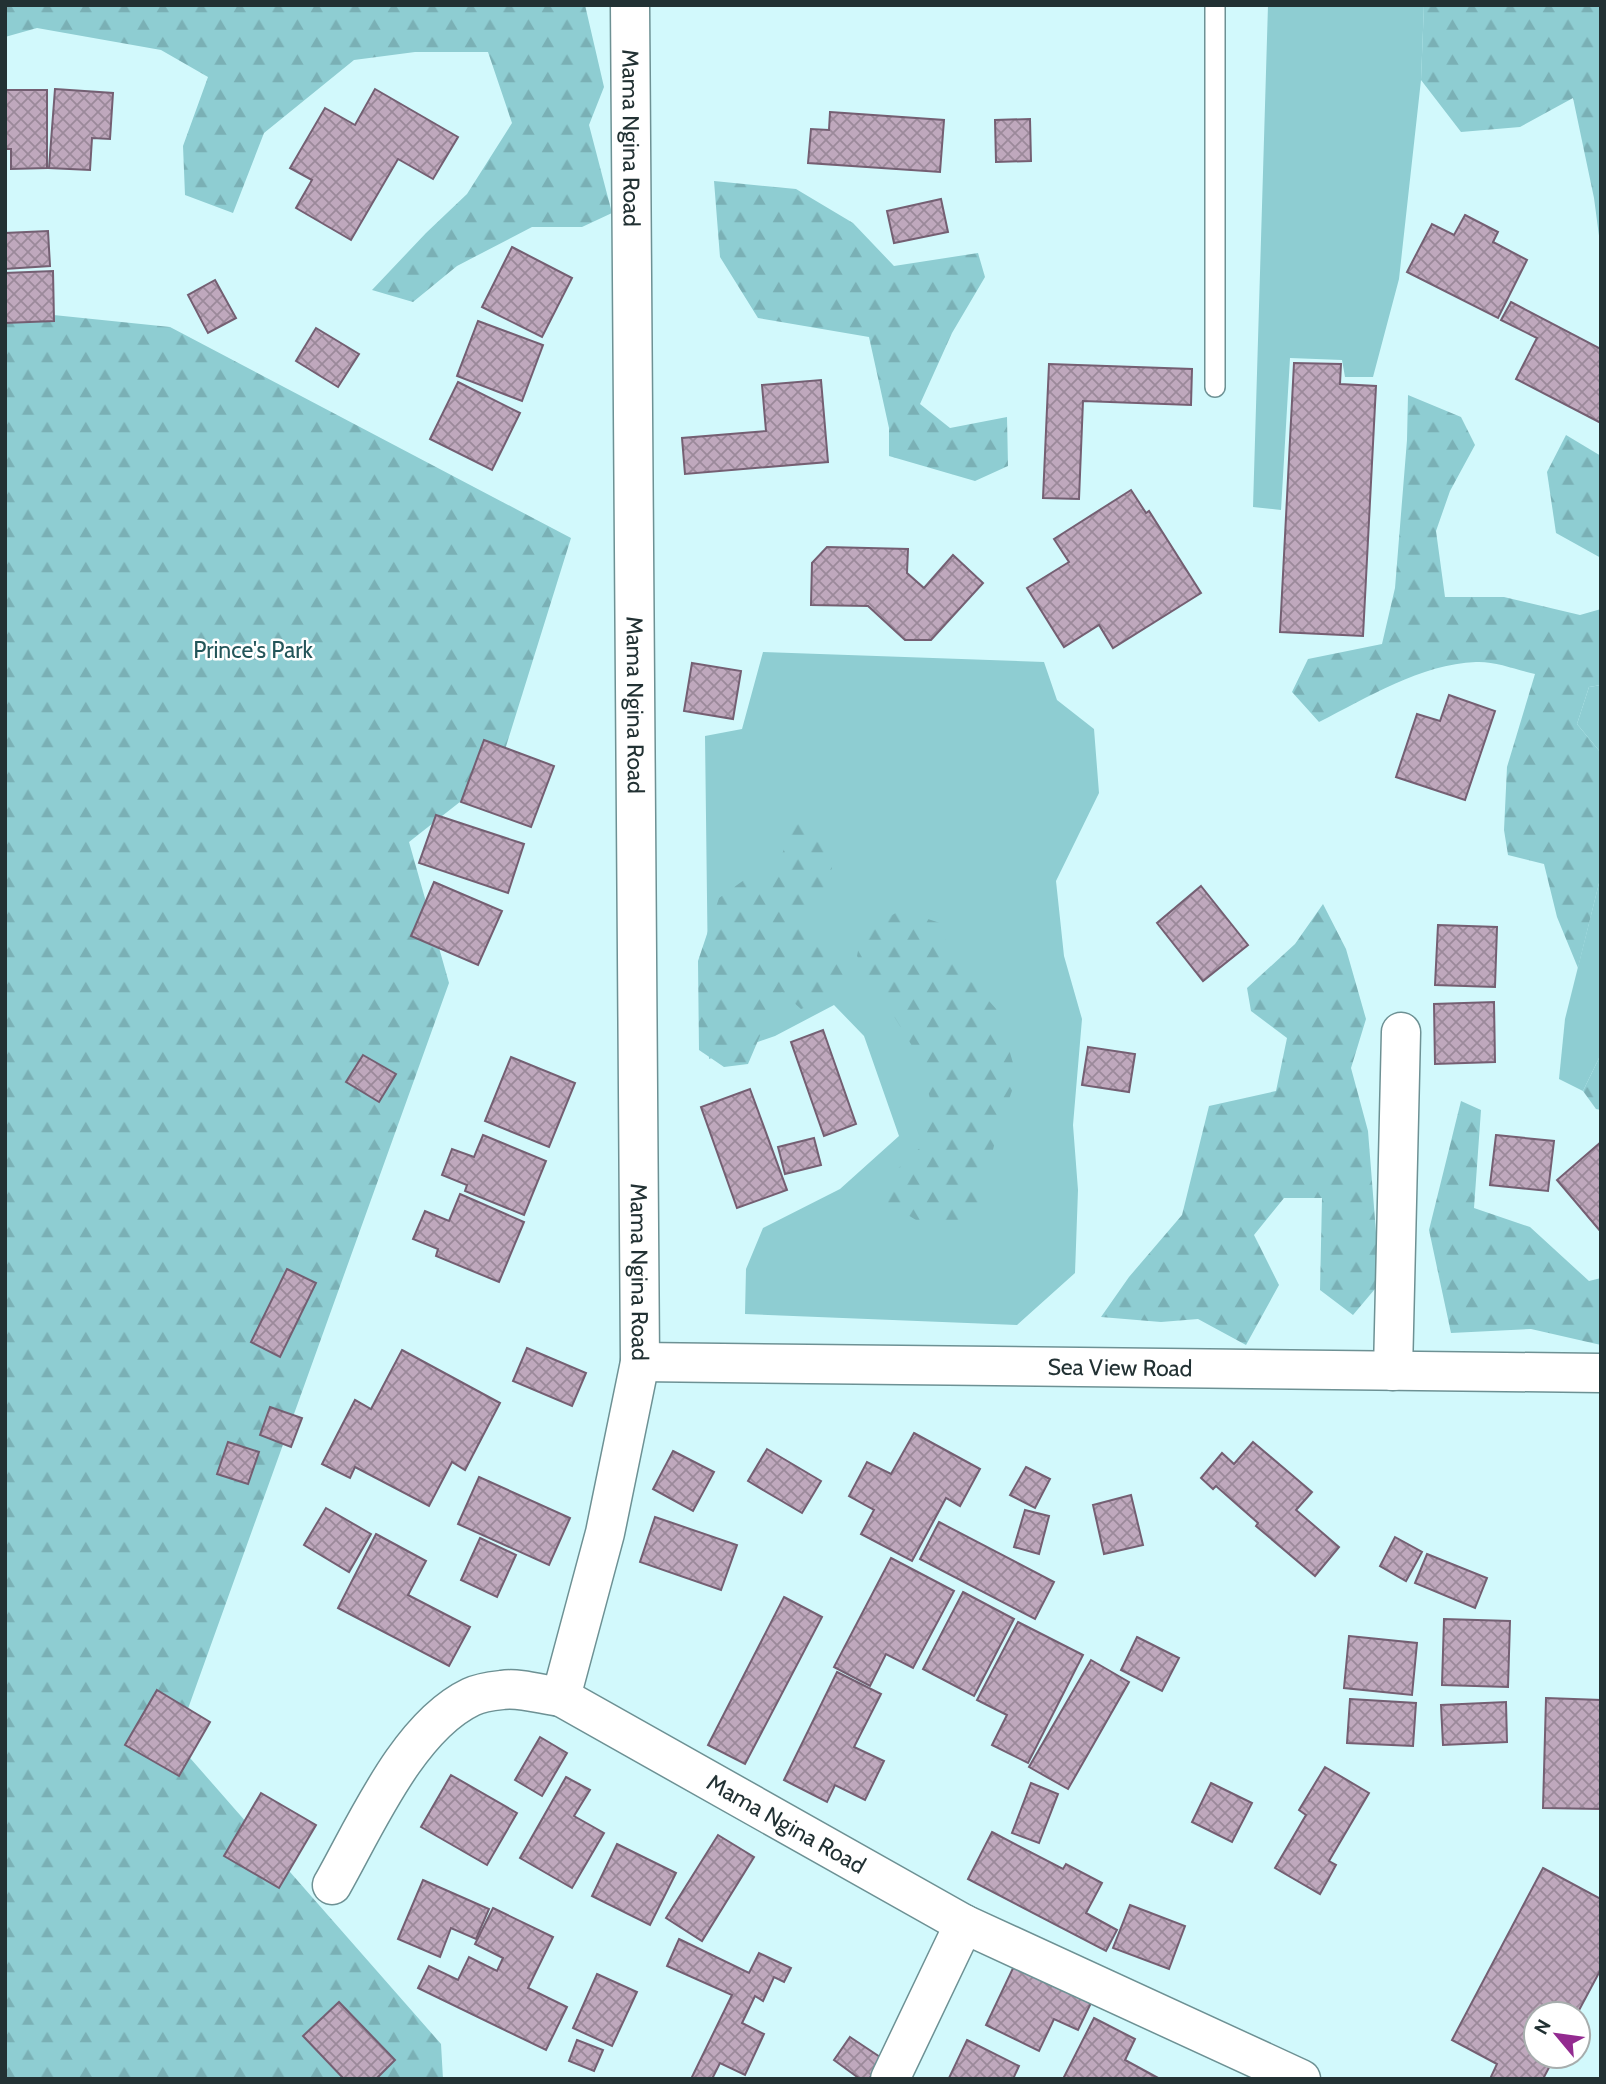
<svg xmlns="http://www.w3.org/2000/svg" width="1606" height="2084" viewBox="0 0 1606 2084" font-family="Cabin,sans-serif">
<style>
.green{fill:#8ecdd2}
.forest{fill:url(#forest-firs)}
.building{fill:url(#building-cross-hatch);stroke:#745f72;stroke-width:2}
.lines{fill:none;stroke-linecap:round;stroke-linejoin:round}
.lane-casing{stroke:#6d9194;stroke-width:22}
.street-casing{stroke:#6d9194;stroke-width:41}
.lane{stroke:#fff;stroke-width:19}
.street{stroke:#fff;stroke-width:38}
.labels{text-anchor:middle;stroke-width:5;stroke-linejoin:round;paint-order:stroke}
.street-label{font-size:23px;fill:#223133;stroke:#fff}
.park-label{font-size:23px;fill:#235559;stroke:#fff}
</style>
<defs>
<pattern id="forest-firs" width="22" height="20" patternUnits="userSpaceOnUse" patternTransform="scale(1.75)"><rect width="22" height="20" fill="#8ecdd2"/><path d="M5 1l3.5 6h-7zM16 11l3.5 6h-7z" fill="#7ab0b5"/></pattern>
<pattern id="building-cross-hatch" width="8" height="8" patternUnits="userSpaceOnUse" patternTransform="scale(1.75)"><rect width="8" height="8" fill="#bfa8bd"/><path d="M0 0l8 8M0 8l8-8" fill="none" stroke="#9b899a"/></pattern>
</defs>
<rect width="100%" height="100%" fill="#d2f9fc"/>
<!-- green -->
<g class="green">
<path d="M1268,5H1424L1421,80L1399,279L1373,377H1345L1342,360L1290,358L1281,510L1253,507Z"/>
<path d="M763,652L1044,662L1057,700L1094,729L1099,793L1056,881L1064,956L1082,1019L1073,1125L1078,1190L1075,1273L1017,1325L745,1314L746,1269L763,1228L840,1189L899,1136L864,1036L834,1005L775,1036L709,1059L705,736L742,729Z"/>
<path d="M1601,685V753L1577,724L1589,687Z"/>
<path d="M1601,875V1054L1583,1091L1559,1079L1565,1019Z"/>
</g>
<!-- forest -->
<g class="forest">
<path d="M5,5H585L604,87L589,125L612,213L582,227H532L457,266L413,302L372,290L426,233L467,194L512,123L488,52H415L354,60L264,133L233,213L185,195L183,146L208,77L161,50L37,28L5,37Z"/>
<path d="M1424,5H1601V251L1594,198L1573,98L1520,127L1461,132L1421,80Z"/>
<path d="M714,181L796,189L853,223L894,266L978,253L985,277L952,333L920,404L950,428L1007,417L1008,466L975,481L889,456V428L869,337L758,318L720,257Z"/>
<path d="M5,310L170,327L571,538L498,772L409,842L449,983L176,1742L441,2044L443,2079H5Z"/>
<path d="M1408,395L1461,417L1475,445L1450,491L1436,531L1445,597H1504L1580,615L1601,609V685L1589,687L1577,724L1601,753V875L1578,968L1557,917L1544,864L1508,855L1504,830L1507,767L1535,674C1517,670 1495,661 1476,662C1421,664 1367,698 1319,722L1292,692L1308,659L1382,644L1395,588L1407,440Z"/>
<path d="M1566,435L1601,456V558L1556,533L1547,472Z"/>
<path d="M795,823L814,828L832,868L821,898L804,912L809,940L838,963L849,978L825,1000L801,1009L782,992L774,1003L748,1064L724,1067L699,1050L698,961L719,898L751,875L772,878Z"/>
<path d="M1323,904L1346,949L1366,1019L1351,1068L1368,1131L1380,1283L1353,1315L1320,1290L1322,1198H1284L1254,1235L1279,1285L1246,1345L1198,1319L1161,1322L1101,1317L1129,1277L1182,1215L1209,1106L1276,1091L1287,1038L1251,1011L1247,988L1295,944Z"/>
<path d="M901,910L940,923L952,960L998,1011L1017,1077L1000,1124L978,1204L947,1229L921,1223L888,1203L890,1176L925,1143L932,1105L917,1054L857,956L862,932Z"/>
<path d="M1601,1054V1110L1596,1109L1583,1091Z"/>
<path d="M1461,1101L1481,1110L1474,1208L1530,1227L1589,1281L1601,1278V1345L1531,1329L1451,1333L1429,1230Z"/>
</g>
<!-- building -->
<g class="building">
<path d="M55,89L113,93L110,139L92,138L90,170L49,168Z"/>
<path d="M375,89L458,137L433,179L398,159L351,240L296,208L312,180L290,168L325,108L355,125Z"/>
<path d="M5,90H47V168L11,169V149H5Z"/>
<path d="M830,112L944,120L940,172L808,163L811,129L829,130Z"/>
<path d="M1030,119L1031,161L996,162L995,120Z"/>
<path d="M941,199L948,232L894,243L887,211Z"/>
<path d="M1465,215L1498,232L1493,242L1527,260L1498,318L1407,272L1432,224L1454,235Z"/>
<path d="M48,231L50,266L5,269V233Z"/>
<path d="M512,247L572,278L542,337L482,307Z"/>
<path d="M53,271L54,321L5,323V273Z"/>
<path d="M215,280L236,318L208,333L188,295Z"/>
<path d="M1511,302L1601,349V423L1516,379L1537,338L1501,320Z"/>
<path d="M478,321L543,345L522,401L457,376Z"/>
<path d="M316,328L359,354L338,387L296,361Z"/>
<path d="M1294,363L1341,364L1340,384L1376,386L1363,636L1280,632Z"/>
<path d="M1049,364L1192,369L1191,405L1083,401L1079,499L1043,498Z"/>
<path d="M821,380L828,462L685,474L682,438L766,431L762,385Z"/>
<path d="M458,382L520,413L492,470L430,439Z"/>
<path d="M1131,490L1146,513L1149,511L1201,593L1113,648L1099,625L1064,647L1027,588L1069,562L1054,539Z"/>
<path d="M827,547L908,549L907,573L924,588L953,555L983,583L931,640H905L868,606L811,605L812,563Z"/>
<path d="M692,663L741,671L733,719L684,711Z"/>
<path d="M1449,695L1495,711L1465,800L1396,777L1417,714L1440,721Z"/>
<path d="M484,740L554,766L531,827L461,802Z"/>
<path d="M436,815L524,844L508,893L419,863Z"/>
<path d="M434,882L502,911L478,965L411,936Z"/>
<path d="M1201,886L1248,945L1203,981L1157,923Z"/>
<path d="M1438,925L1497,927L1495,987L1435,985Z"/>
<path d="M1494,1002L1495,1062L1435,1064L1434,1004Z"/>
<path d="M823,1030L856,1124L824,1136L791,1042Z"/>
<path d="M1088,1047L1135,1054L1129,1092L1082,1085Z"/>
<path d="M363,1055L396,1074L379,1102L346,1082Z"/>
<path d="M511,1057L575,1083L549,1147L485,1121Z"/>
<path d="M750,1089L787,1190L737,1208L701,1107Z"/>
<path d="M483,1135L546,1161L524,1215L465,1191L467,1185L442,1175L452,1149L474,1157Z"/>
<path d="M1496,1135L1554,1141L1548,1191L1490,1185Z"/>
<path d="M814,1138L821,1165L785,1174L778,1147Z"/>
<path d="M1601,1142V1232L1557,1180Z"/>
<path d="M460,1194L524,1222L499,1282L436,1256L438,1249L413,1239L425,1211L449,1221Z"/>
<path d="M287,1269L316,1283L280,1357L251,1342Z"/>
<path d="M527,1348L586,1373L572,1406L513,1381Z"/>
<path d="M402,1350L500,1403L465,1470L452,1462L429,1506L355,1467L350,1478L322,1464L355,1400L371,1409Z"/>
<path d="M270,1407L302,1418L291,1447L260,1435Z"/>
<path d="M914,1433L980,1469L960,1506L946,1498L912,1561L861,1534L874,1510L849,1496L867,1462L891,1474Z"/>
<path d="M228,1442L259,1452L248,1484L217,1474Z"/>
<path d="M1253,1442L1312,1492L1296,1510L1339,1547L1315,1576L1256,1526L1258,1523L1216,1486L1213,1489L1201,1478L1222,1453L1234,1464Z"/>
<path d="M767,1449L821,1481L802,1513L748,1481Z"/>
<path d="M673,1451L714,1472L693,1511L653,1489Z"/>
<path d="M1026,1467L1050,1479L1035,1508L1010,1495Z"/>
<path d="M479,1477L570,1518L549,1565L458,1524Z"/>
<path d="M1131,1495L1143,1545L1104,1554L1093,1505Z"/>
<path d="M326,1508L371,1534L349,1572L304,1545Z"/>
<path d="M1025,1510L1049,1516L1039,1554L1014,1547Z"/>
<path d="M655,1517L737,1545L721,1590L640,1562Z"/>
<path d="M939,1522L1054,1582L1035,1619L920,1559Z"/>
<path d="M376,1534L426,1561L408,1595L470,1627L449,1666L338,1608Z"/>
<path d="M1395,1537L1422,1552L1406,1581L1380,1566Z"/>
<path d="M480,1538L516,1555L497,1597L461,1580Z"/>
<path d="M1427,1554L1487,1578L1475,1608L1415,1583Z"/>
<path d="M891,1558L954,1591L913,1668L886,1654L870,1686L834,1667Z"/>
<path d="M963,1592L1014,1619L974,1696L923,1669Z"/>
<path d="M784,1597L822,1617L745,1764L708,1745Z"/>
<path d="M1444,1619L1510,1621L1508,1687L1442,1685Z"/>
<path d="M1018,1622L1083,1655L1028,1763L992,1745L1007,1715L977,1700Z"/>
<path d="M1349,1636L1417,1643L1412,1695L1344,1688Z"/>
<path d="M1137,1637L1179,1658L1162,1691L1121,1670Z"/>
<path d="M1091,1660L1129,1682L1068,1789L1029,1767Z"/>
<path d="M837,1672L881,1694L854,1747L884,1761L865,1800L835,1785L827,1802L784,1780Z"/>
<path d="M157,1690L210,1722L179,1776L125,1745Z"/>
<path d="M1546,1698L1601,1700V1809L1543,1808Z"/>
<path d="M1350,1699L1416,1703L1413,1746L1347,1743Z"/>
<path d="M1506,1702L1507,1742L1443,1745L1441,1705Z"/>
<path d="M540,1737L567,1753L542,1796L515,1780Z"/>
<path d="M1325,1767L1369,1793L1329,1861L1336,1865L1320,1894L1275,1868L1306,1815L1299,1810Z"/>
<path d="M451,1775L517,1813L487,1865L421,1827Z"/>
<path d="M566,1777L590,1790L574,1816L604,1833L572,1888L520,1858Z"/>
<path d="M1031,1783L1058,1794L1039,1843L1012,1833Z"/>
<path d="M1211,1783L1252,1803L1232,1842L1192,1822Z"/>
<path d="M261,1793L316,1825L279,1888L224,1856Z"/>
<path d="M992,1832L1063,1869L1066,1864L1102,1883L1086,1913L1117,1930L1106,1951L968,1879Z"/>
<path d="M718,1835L754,1857L702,1941L666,1918Z"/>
<path d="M617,1844L676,1873L650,1925L592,1896Z"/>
<path d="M1543,1868L1601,1899V1969L1577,2014H1536V2056H1555L1543,2079H1490L1497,2064L1452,2040Z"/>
<path d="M423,1880L489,1909L476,1939L451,1928L440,1957L398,1939Z"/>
<path d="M1130,1905L1185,1926L1169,1969L1113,1948Z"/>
<path d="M493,1908L553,1937L528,1988L567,2007L546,2050L418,1988L429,1966L458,1980L469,1957L497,1971L503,1958L475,1944Z"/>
<path d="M679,1939L749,1973L759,1953L791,1968L784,1982L774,1977L763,2001L755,1996L742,2023L764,2034L745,2075L720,2063L712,2079H691L732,1995L667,1966Z"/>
<path d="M1014,1966L1091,2003L1078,2030L1054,2019L1039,2051L986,2025Z"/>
<path d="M597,1974L637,1992L612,2046L573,2028Z"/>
<path d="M339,2002L395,2060L376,2079H344L303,2036Z"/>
<path d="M1094,2018L1135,2039L1125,2060L1160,2079H1063Z"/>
<path d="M850,2037L883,2059L869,2079H860L834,2060Z"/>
<path d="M577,2040L603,2050L594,2071L569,2061Z"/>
<path d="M967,2040L1019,2066L1013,2079L949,2078Z"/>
</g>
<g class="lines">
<defs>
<path id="lane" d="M1215,5V387"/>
<g id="street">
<path id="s1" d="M630,5L640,1362L605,1533L561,1697L964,1924L1301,2079"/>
<path id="s2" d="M640,1362L1601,1373"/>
<path d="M1393,1371L1401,1032"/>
<path d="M332,1885C365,1827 408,1727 471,1697C479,1693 493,1691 502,1690C520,1687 543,1695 561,1697"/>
<path d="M890,2079L964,1924"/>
</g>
</defs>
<!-- lane casing -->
<use href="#lane" class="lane-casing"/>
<!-- street casing -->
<use href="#street" class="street-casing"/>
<!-- lane -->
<use href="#lane" class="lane"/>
<!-- street -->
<use href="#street" class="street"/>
</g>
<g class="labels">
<!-- street labels -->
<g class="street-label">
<text dy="8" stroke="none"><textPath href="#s1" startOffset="133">Mama Ngina Road</textPath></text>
<text dy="8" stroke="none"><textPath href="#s1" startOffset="700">Mama Ngina Road</textPath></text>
<text dy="8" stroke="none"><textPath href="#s1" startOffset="1267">Mama Ngina Road</textPath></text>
<text dy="8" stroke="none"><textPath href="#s2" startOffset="480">Sea View Road</textPath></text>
<text dy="8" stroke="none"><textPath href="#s1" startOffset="1960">Mama Ngina Road</textPath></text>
</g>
<!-- park labels -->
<g class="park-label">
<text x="253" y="658">Prince's Park</text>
</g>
</g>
<!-- border -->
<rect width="1606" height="2084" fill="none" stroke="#223133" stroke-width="14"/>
<!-- north arrow -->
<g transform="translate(1557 2035) rotate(299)"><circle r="33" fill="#ffffff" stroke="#a7adad" stroke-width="2"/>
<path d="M0-5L12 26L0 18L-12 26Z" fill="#932b90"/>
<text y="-10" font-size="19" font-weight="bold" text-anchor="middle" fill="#223133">N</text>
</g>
</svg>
